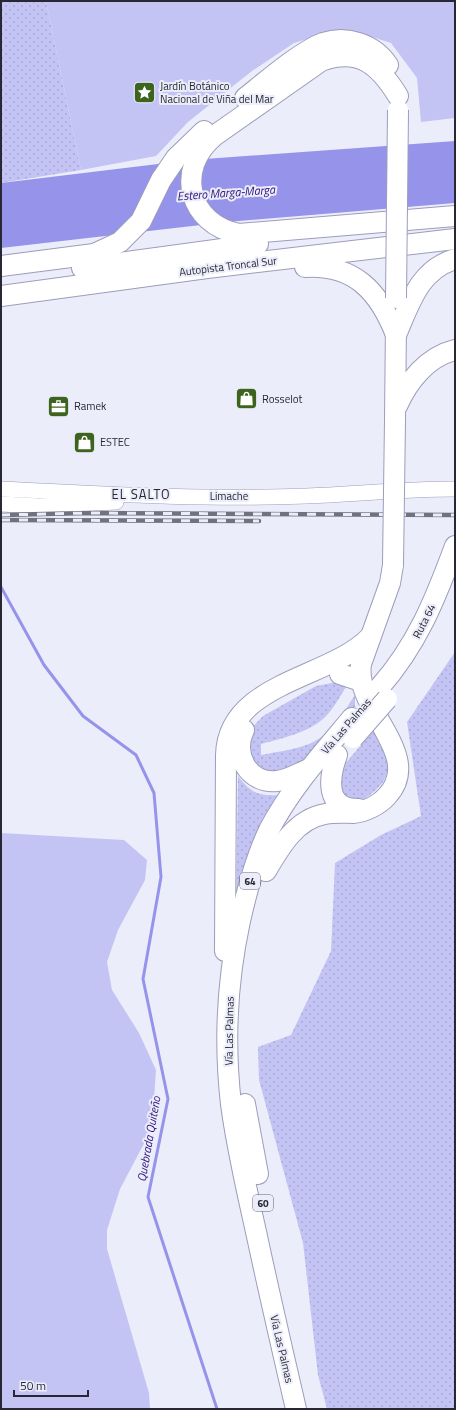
<svg xmlns="http://www.w3.org/2000/svg" width="456" height="1410" viewBox="0 0 456 1410" font-family="'Titillium Web',sans-serif">
<style>
.grass{fill:url(#grass-dots)}
.park{fill:#c3c4f4}
.water{fill:#9694ea}
.lines{fill:none;stroke-linecap:round;stroke-linejoin:round}
.stream{stroke:#9694ea;stroke-width:3}
.secondary-casing{stroke:#9c9dbb;stroke-width:16}
.highway-casing{stroke:#9c9dbb;stroke-width:22}
.secondary{stroke:#fff;stroke-width:15}
.highway{stroke:#fff;stroke-width:20}
.rail-casing{stroke:#72727e;stroke-width:4.5}
.rail{stroke:#ecedfa;stroke-width:3;stroke-dasharray:9;stroke-linecap:butt}
.highway-bridge-casing{stroke:#9c9dbb;stroke-width:22;stroke-linecap:butt}
.highway-bridge{stroke:#fff;stroke-width:20}
.labels{text-anchor:middle;stroke-width:4;stroke-linejoin:round;paint-order:stroke}
.shield{fill:#ecedfa;stroke:#63636f;stroke-width:1}
.shield-label{font-size:10px;font-weight:bold;fill:#282834}
.poi-label{font-size:11px;fill:#282834;stroke:#ecedfa;text-anchor:start}
.street-label{font-size:11px;fill:#282834;stroke:#ecedfa}
.water-label{font-size:12px;font-style:italic;fill:#2c1176;stroke:#ecedfa}
.quarter-label{font-size:13px;letter-spacing:1px;fill:#282834;stroke:#ecedfa}
</style>
<defs>
<pattern id="grass-dots" width="8" height="8" patternUnits="userSpaceOnUse"><rect width="8" height="8" fill="#c3c4f4"/><path d="M2 2h.1M6 6h.1" fill="none" stroke="#a8a8d2" stroke-width="1.8" stroke-linecap="round"/></pattern>
</defs>
<rect width="100%" height="100%" fill="#ecedfa"/>
<!-- grass -->
<g class="grass">
<path d="M1,1H46L81,170L1,183Z"/>
<path d="M455,652V1409H327L318,1375L303,1243L259,1080L258,1047L291,1035L331,951L335,863L381,835L421,816L407,722Z"/>
<path d="M337,682L345,683L346,687C340,696 335,706 328,714C312,732 284,738 261,744V755C276,752 294,750 309,744C330,736 343,713 355,695V707L320,750L283,775L252,766L248,732L263,716L316,686Z"/>
<path d="M373,731C378,741 384,751 387,762C392,780 371,796 358,802L346,798L339,792L337,778L344,765Z"/>
<path d="M238,776C252,794 258,796 281,795L236,918Z"/>
</g>
<!-- park -->
<g class="park">
<path d="M46,1H455V118L421,122L417,78L391,43L363,34L330,32L294,43L252,71L188,122L156,156L81,170Z"/>
<path d="M1,833L124,840L147,860L145,880L118,930L107,962L112,990L139,1033L156,1070L153,1114L148,1136L120,1189L107,1230V1249L149,1393L150,1409H1Z"/>
</g>
<!-- water -->
<path class="water" d="M455,141V203L227,222L1,248V183L191,160Z"/>
<g class="lines">
<!-- stream -->
<path class="stream" d="M1,587L44,665L83,716L136,755L154,793L161,877L143,979L168,1099L148,1197L217,1409"/>
<defs>
<g id="secondary">
<path d="M1,489C103,494 205,500 307,496C356,494 405,489 455,489"/>
<path d="M1,504L40,506L116,502"/>
</g>
<g id="highway">
<path d="M398,96C379,65 359,47 321,61L214,136C175,169 188,224 239,234L455,216"/>
<path d="M245,98C264,83 301,51 323,43C347,35 374,44 388,65"/>
<path d="M1,266L94,254L120,242L141,221L161,180L176,158L204,131"/>
<path d="M305,267C354,264 379,291 396,335"/>
<path d="M82,268L258,244"/>
<path d="M1,296L207,268L455,239"/>
<path d="M396,335C410,303 419,270 455,259"/>
<path d="M397,406C408,381 427,357 455,350"/>
<path d="M395,420L396,322"/>
<path d="M340,674L361,681"/>
<path d="M379,688C417,645 435,600 455,546"/>
<path d="M244,730C232,754 248,784 277,781C288,780 299,773 309,769"/>
<path d="M337,755C329,777 324,810 359,809"/>
<path d="M266,871C280,847 296,819 325,814C335,812 344,813 353,813C365,812 379,805 387,796C425,755 354,710 361,664L390,583L393,565"/>
<path d="M225,951L226,755C228,682 330,679 370,637"/>
<path d="M245,1104L258,1174"/>
<path d="M296,1409C283,1353 270,1297 258,1241C248,1195 237,1150 231,1104C224,1043 227,981 240,921C247,890 255,859 269,830C291,788 322,754 352,718"/>
</g>
</defs>
<!-- secondary casing -->
<use href="#secondary" class="secondary-casing"/>
<!-- highway casing -->
<use href="#highway" class="highway-casing"/>
<!-- secondary -->
<use href="#secondary" class="secondary"/>
<!-- highway -->
<use href="#highway" class="highway"/>
<defs>
<g id="rail">
<path d="M1,515L88,513L455,515"/>
<path d="M1,520L259,521"/>
</g>
</defs>
<!-- rail casing -->
<use href="#rail" class="rail-casing"/>
<!-- rail -->
<use href="#rail" class="rail"/>
<defs>
<g id="highway-bridge">
<path d="M396,298L398,110"/>
<path d="M393,565L395,420"/>
<path d="M353,738L387,699"/>
</g>
</defs>
<!-- highway-bridge casing -->
<use href="#highway-bridge" class="highway-bridge-casing"/>
<!-- highway-bridge -->
<use href="#highway-bridge" class="highway-bridge"/>
</g>
<!-- icons -->
<defs>
<symbol id="sight-square" viewBox="-11 -11 22 22"><rect x="-9" y="-9" width="18" height="18" rx="4" fill="#3d641e" stroke="#ecedfa"/><path d="M0-6L1.8-2.2L6-1.7L2.9 1.2L3.7 5.4L0 3.3L-3.7 5.4L-2.9 1.2L-6-1.7L-1.8-2.2Z" fill="#fff"/></symbol>
<symbol id="shop-square" viewBox="-11 -11 22 22"><rect x="-9" y="-9" width="18" height="18" rx="4" fill="#3d641e" stroke="#ecedfa"/><path d="M-5-2.5h2.3a2.7 3.5 0 0 1 5.4 0H5L5.5 6h-11ZM-1.5-2.5h3a1.5 2.3 0 0 0-3 0Z" fill="#fff"/></symbol>
<symbol id="office-square" viewBox="-11 -11 22 22"><rect x="-9" y="-9" width="18" height="18" rx="4" fill="#3d641e" stroke="#ecedfa"/><path d="M-6-3h4V-5.5h4V-3h4V5H-6ZM-1-4.5V-3h2v-1.5ZM-6 0V1H6V0Z" fill="#fff"/></symbol>
</defs>
<g fill-rule="evenodd">
<use href="#sight-square" x="132" y="80" width="25" height="25"/>
<use href="#shop-square" x="234" y="386" width="25" height="25"/>
<use href="#office-square" x="46" y="394" width="25" height="25"/>
<use href="#shop-square" x="72" y="430" width="25" height="25"/>
</g>
<g class="labels">
<!-- shield labels -->
<g class="shield">
<rect x="240" y="873" width="20" height="16" rx="3"/>
<rect x="253" y="1195" width="20" height="16" rx="3"/>
</g>
<g class="shield-label">
<text x="250" y="885">64</text>
<text x="263" y="1207">60</text>
</g>
<!-- poi labels -->
<g class="poi-label">
<text x="160" y="90">Jardín Botánico<tspan x="160" dy="13">Nacional de Viña del Mar</tspan></text>
<text x="262" y="403">Rosselot</text>
<text x="74" y="410">Ramek</text>
<text x="100" y="446">ESTEC</text>
</g>
<!-- street labels -->
<g class="street-label">
<text transform="translate(228 266) rotate(-7)" y="4">Autopista Troncal Sur</text>
<text x="229" y="500">Limache</text>
<text transform="translate(424 621) rotate(-63)" y="4">Ruta 64</text>
<text transform="translate(346 726) rotate(-49)" y="4">Vía Las Palmas</text>
<text transform="translate(229 1031) rotate(-89)" y="4">Vía Las Palmas</text>
<text transform="translate(282 1349) rotate(77)" y="4">Vía Las Palmas</text>
</g>
<!-- water labels -->
<g class="water-label">
<text transform="translate(226 193) rotate(-4)" y="4">Estero Marga-Marga</text>
<text transform="translate(149 1139) rotate(-80)" y="4">Quebrada Quiteño</text>
</g>
<!-- quarter labels -->
<g class="quarter-label">
<text x="141" y="499">EL SALTO</text>
</g>
</g>
<!-- border -->
<rect width="456" height="1410" fill="none" stroke="#282834" stroke-width="4"/>
<!-- scale -->
<path d="M14 1390v6h74v-6" fill="none" stroke="#282834" stroke-width="2"/>
<text x="20" y="1390" font-size="12" fill="#282834" stroke="#ecedfa" stroke-width="3" paint-order="stroke">50 m</text>
</svg>
